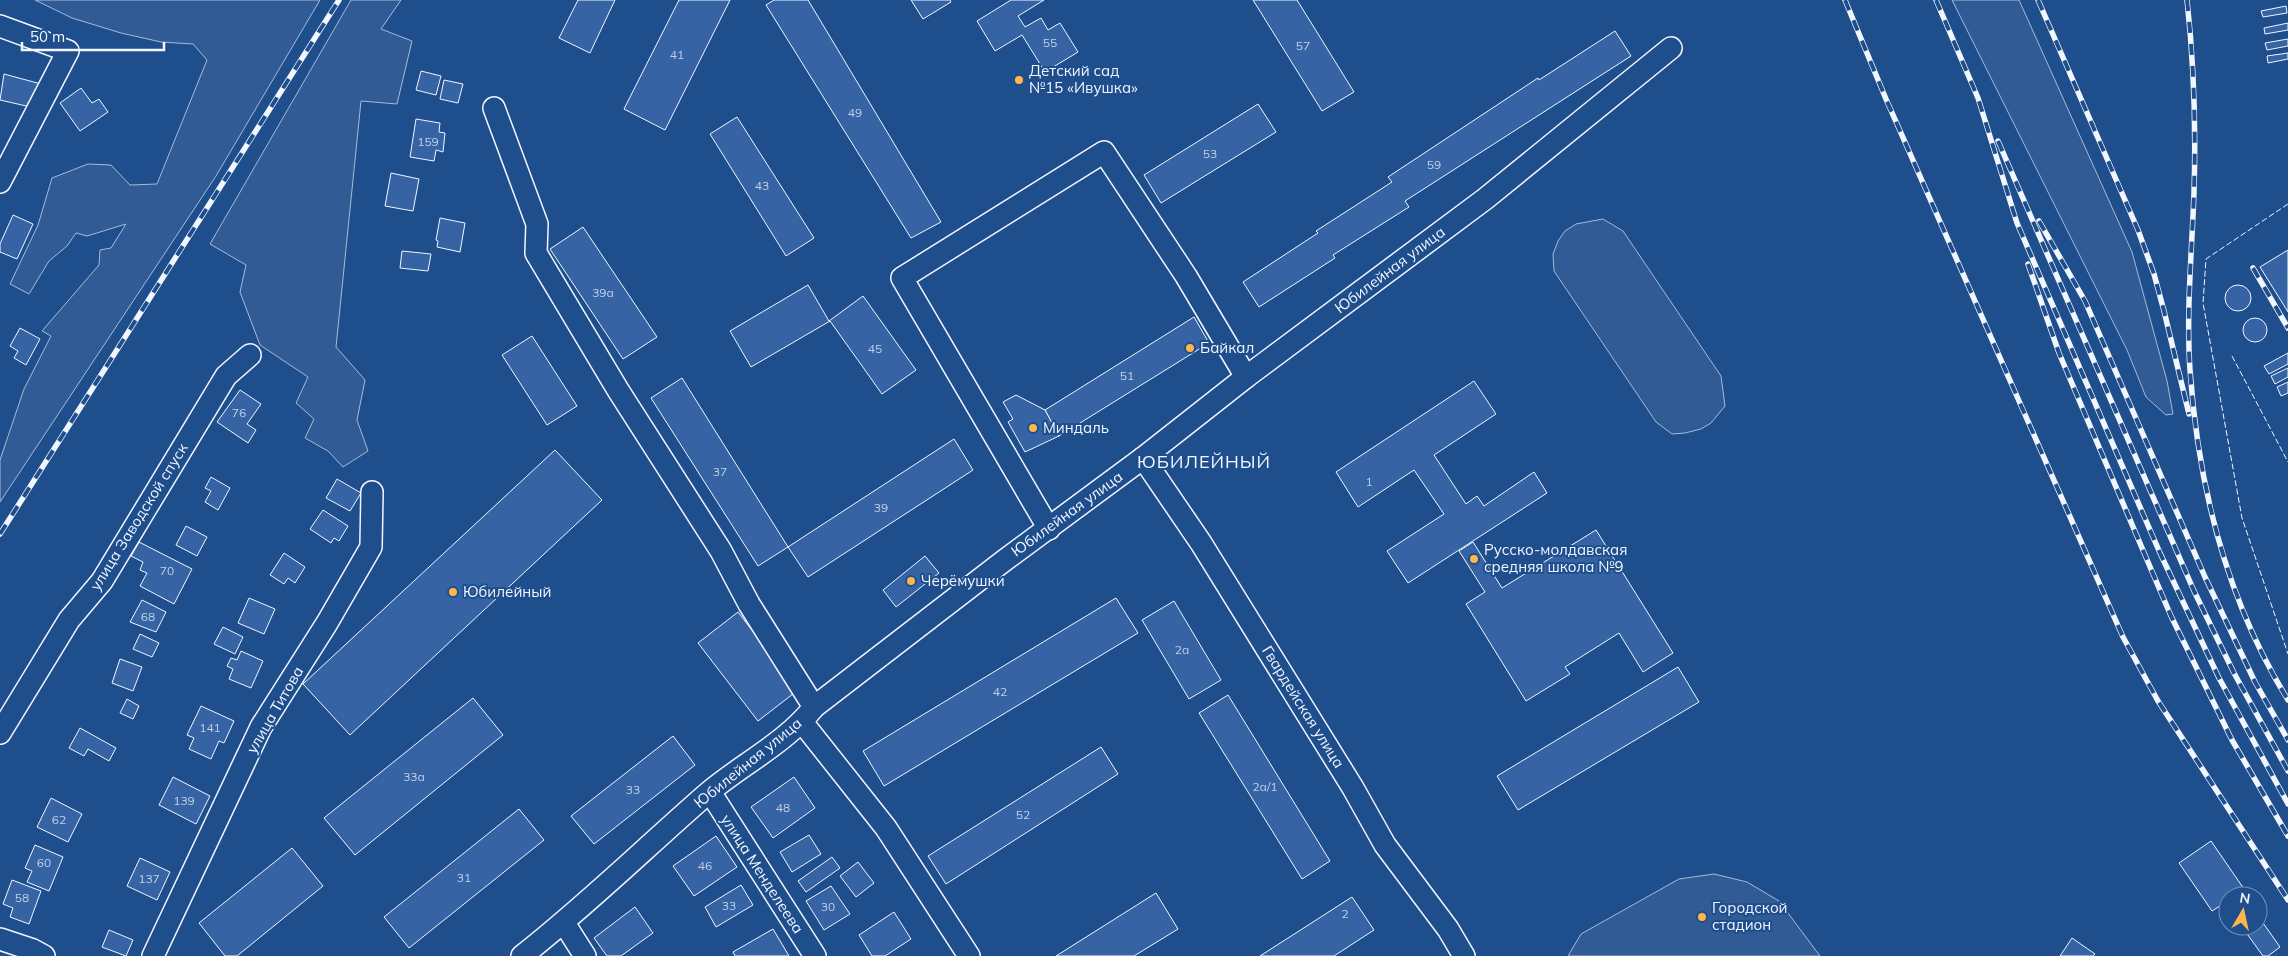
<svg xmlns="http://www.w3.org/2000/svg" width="2288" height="956" viewBox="0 0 2288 956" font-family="Mulish,sans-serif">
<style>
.built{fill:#305b95;stroke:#a8bbd7}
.building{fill:#3563a3;stroke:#f2f6ff}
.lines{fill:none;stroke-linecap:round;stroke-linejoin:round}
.minor-casing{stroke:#f2f6ff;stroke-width:24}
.minor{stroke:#1f4e8c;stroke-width:21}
.rail-casing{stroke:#f2f6ff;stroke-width:5.5}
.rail{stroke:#1f4e8c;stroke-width:4;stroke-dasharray:11;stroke-linecap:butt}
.fence{stroke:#f2f6ff;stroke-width:1;stroke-dasharray:6 2.5;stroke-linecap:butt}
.poi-dot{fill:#ffb74d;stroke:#1f4e8c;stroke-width:2}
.labels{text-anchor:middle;stroke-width:4;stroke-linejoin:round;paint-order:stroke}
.number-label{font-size:12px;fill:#c3d1e8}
.poi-label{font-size:15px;fill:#f2f6ff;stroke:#1f4e8c;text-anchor:start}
.street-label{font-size:15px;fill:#f2f6ff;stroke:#1f4e8c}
.quarter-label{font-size:18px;letter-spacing:1px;fill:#f2f6ff;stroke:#1f4e8c}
</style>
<rect width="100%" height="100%" fill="#1f4e8c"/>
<!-- built -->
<g class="built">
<path d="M35,0H320L216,176L0,502V460L24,389L51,336L42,331L99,265L100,250L111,248L126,224L87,236L76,233L67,246L49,261L29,294L10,284L38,225L52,178L88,164L111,165L130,185L157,184L207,60L193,44L161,42L121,33L72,18Z"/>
<path d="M351,0H401L381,29L412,41L397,104L361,101L336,347L365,380L357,420L368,451L343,467L328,451L305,438L314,419L296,403L308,377L260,345L240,292L246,265L210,244Z"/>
<path d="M1952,0H2019L2132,252L2167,381L2173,414L2166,415L2146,397L2127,350Z"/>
<path d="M1603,219L1623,231L1721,376L1725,406L1711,423L1701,429L1685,433L1672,434L1656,422L1554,271L1553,254L1558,241L1565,231L1576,224Z"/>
<path d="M1714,874L1747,882L1779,901L1820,956H1568L1581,934L1679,879Z"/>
</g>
<!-- building -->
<g class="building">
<path d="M578,0H615L590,53L559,38Z"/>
<path d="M679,0H730L665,130L624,109Z"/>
<path d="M774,0H808L941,222L911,238L766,5Z"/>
<path d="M911,0H950L951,2L923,19Z"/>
<path d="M1011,0H1044L1018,16L1025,27L1041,18L1048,30L1060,23L1078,52L1045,72L1022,35L995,51L977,21Z"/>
<path d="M1253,0H1297L1354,92L1322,111Z"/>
<path d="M2286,6L2287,13L2263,17L2261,11Z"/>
<path d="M2288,23V30L2265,34L2264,28Z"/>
<path d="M1615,31L1631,56L1405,201L1409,207L1333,255L1335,258L1259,307L1243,282L1318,233L1316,231L1392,182L1388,177L1538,78L1539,80Z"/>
<path d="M2288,39V46L2267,50L2265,43Z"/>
<path d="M2288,53V59L2268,63L2267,56Z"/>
<path d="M421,71L441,76L436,95L416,90Z"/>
<path d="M4,74L41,84L35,108L0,100Z"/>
<path d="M444,80L463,84L458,103L440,99Z"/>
<path d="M81,88L92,103L99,99L108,112L80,131L60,103Z"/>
<path d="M1258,104L1276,132L1161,203L1144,175Z"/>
<path d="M737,117L814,238L786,256L710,134Z"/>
<path d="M416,119L440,123L439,132L445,133L443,152L436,150L434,161L410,157Z"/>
<path d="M391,173L419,179L413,211L385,206Z"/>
<path d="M13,215L33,224L17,259L0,252V244Z"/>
<path d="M440,218L465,223L460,252L437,247L438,241L436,240Z"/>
<path d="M583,227L657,337L623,359L550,249Z"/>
<path d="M2288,250V312L2260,267Z"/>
<path d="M402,251L431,254L428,271L400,268Z"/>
<path d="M808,285L829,321L863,296L916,370L882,394L830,321L751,367L730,331Z"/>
<circle cx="2238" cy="298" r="13"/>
<path d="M1194,317L1209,343L1059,436L1045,410Z"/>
<circle cx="2255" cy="330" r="12"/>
<path d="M20,328L40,339L26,365L14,358L18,351L10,346Z"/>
<path d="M532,336L577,406L547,425L502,355Z"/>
<path d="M2288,353V364L2269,374L2264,366Z"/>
<path d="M2288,368V377L2275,384L2271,376Z"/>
<path d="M682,378L788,547L758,566L651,398Z"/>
<path d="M1474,381L1496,414L1434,455L1466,504L1477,496L1484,506L1534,472L1547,493L1408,583L1387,551L1444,514L1414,470L1358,507L1336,472Z"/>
<path d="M2288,382V393L2281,396L2277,387Z"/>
<path d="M240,390L261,404L247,424L256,430L248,443L217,422Z"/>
<path d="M1016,395L1045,410L1059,436L1025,452L1008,422L1013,419L1003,402Z"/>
<path d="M954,439L973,470L808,577L788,547Z"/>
<path d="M555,450L602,500L350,735L303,684Z"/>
<path d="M211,477L230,488L218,510L205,502L211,491L205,488Z"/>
<path d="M337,479L361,493L350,511L326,498Z"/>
<path d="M323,510L348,526L339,541L334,538L331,543L310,529Z"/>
<path d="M186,526L207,537L197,556L176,545Z"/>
<path d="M1596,530L1673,653L1643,672L1619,633L1565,667L1570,674L1526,701L1466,604L1485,592L1459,551L1473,542L1502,588Z"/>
<path d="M139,542L192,569L174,604L140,586L147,573L140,570L143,562L131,556Z"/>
<path d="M284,553L305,567L295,583L288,578L284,584L270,575Z"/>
<path d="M925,556L939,573L896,607L883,590Z"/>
<path d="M249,598L275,609L264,634L238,623Z"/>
<path d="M1116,598L1138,633L884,786L863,751Z"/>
<path d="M142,600L166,612L156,632L130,622Z"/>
<path d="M1174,601L1221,680L1189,699L1142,620Z"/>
<path d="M738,612L798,690L758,721L698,643Z"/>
<path d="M223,627L243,637L235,654L214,644Z"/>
<path d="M140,634L159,643L152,657L133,649Z"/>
<path d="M241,651L263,661L251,688L229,679L233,669L227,666L231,658L237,660Z"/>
<path d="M120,659L142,667L133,691L112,683Z"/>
<path d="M1678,667L1699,702L1518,810L1497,776Z"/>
<path d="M1228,695L1330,861L1302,879L1199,713Z"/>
<path d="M473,698L503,735L355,855L324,818Z"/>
<path d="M127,699L139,706L133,719L120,713Z"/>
<path d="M201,706L234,721L224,743L219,741L211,759L189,749L194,738L187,735Z"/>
<path d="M80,728L116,748L109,761L88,749L84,756L69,748Z"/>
<path d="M673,736L695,765L594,844L571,816Z"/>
<path d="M1101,747L1118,774L946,884L928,856Z"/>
<path d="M173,777L210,796L196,824L159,805Z"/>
<path d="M794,777L815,808L773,838L751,807Z"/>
<path d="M51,798L82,814L68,842L37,827Z"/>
<path d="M519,809L544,840L409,948L384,917Z"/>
<path d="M809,835L821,854L792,872L780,852Z"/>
<path d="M716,836L737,867L694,896L673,866Z"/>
<path d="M2211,841L2244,889L2235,896H2228V901L2212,911L2179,863Z"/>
<path d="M35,845L63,857L49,891L27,882L32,871L25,868Z"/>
<path d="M292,848L323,886L237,956H225L199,923Z"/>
<path d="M832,857L840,868L806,892L798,881Z"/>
<path d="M140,858L170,872L157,900L127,886Z"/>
<path d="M858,862L874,883L856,897L840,876Z"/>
<path d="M12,880L41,891L29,924L10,917L13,908L3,904Z"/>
<path d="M741,885L753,905L716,927L705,907Z"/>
<path d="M831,886L850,914L824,930L806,901Z"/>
<path d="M1156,893L1178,929L1134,956H1056Z"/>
<path d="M1352,897L1374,930L1334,956H1260Z"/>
<path d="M635,907L653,933L621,956H607L594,938Z"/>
<path d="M894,912L911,939L885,956H872L859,935Z"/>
<path d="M2261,920L2280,947L2268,956H2263L2245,931L2252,926H2258V922Z"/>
<path d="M773,929L789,956H735L733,952Z"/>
<path d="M109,930L133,940L126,956L102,947Z"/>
<path d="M2072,938L2095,954L2093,956H2060Z"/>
</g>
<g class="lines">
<defs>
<g id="minor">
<path d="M0,26L68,51L0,182"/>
<path d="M494,108L537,224L536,253L618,390L721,551L749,604L814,707"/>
<path d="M1143,458L1201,543L1353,788L1385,845L1448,929L1464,956"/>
<path d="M1049,529L902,278L1104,152L1186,276L1246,377"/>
<path d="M802,722L886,828L969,956"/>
<path d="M0,733L69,620L102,581L226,376L250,355"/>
<path d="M710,792L815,956"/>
<path d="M564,923L585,956"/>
<path d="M0,939L33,950L44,956"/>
<path d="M153,956L261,727L327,623L371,547L372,492"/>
<path d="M522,956C587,905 646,847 708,793C742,764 786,743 814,707L1005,560L1143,458L1246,377L1485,199L1671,48"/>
</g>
</defs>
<!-- minor casing -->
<use href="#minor" class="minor-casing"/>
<!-- minor -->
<use href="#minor" class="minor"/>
<defs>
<g id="rail">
<path d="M1845,0L1886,99L2123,637L2158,701L2288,900"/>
<path d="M1936,0L1978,98L2017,223L2160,553L2219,678L2288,804"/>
<path d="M2038,0L2138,230L2154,274L2164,311L2189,414"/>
<path d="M2187,0C2194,64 2196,128 2194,192C2192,251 2186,311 2190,370C2198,485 2227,601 2288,700"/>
<path d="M1998,141L2194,591L2234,673L2288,771"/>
<path d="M2039,221L2085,301L2205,577L2255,682L2288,740"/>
<path d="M2028,264L2059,353L2171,616L2232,740L2288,836"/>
<path d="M2253,268L2288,328"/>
<path d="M0,534L339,0"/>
</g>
</defs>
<!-- rail casing -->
<use href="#rail" class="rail-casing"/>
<!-- rail -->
<use href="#rail" class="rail"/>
<!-- fence -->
<g class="fence">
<path d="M2288,204L2206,259L2203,303L2242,518L2288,654"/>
<path d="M2232,356L2288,462"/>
</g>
</g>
<!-- markers -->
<g class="poi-dot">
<circle cx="1019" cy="80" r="5"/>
<circle cx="1190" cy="348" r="5"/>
<circle cx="1033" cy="428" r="5"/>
<circle cx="1474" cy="559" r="5"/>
<circle cx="911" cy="581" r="5"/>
<circle cx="453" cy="592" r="5"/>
<circle cx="1702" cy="917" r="5"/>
</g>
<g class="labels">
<!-- number labels -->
<g class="number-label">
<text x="1050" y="47">55</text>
<text x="1303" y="50">57</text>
<text x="677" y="59">41</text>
<text x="855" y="117">49</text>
<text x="428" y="146">159</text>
<text x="1210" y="158">53</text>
<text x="1434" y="169">59</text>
<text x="762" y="190">43</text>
<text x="603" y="297">39а</text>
<text x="875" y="353">45</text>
<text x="1127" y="380">51</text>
<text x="239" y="417">76</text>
<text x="720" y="476">37</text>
<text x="1369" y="486">1</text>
<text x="881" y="512">39</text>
<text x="167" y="575">70</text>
<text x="148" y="621">68</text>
<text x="1182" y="654">2а</text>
<text x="1000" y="696">42</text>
<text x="210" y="732">141</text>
<text x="414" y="781">33а</text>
<text x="1265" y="791">2а/1</text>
<text x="633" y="794">33</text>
<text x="184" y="805">139</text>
<text x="783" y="812">48</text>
<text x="1023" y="819">52</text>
<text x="59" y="824">62</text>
<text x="44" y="867">60</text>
<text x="705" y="870">46</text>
<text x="464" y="882">31</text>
<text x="149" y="883">137</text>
<text x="22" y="902">58</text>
<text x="729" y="910">33</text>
<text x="828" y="911">30</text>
<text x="1345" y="918">2</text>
</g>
<!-- poi labels -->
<g class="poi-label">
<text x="1029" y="76">Детский сад<tspan x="1029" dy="17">№15 «Ивушка»</tspan></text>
<text x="1200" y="353">Байкал</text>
<text x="1043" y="433">Миндаль</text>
<text x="1484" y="555">Русско-молдавская<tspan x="1484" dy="17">средняя школа №9</tspan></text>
<text x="921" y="586">Черёмушки</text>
<text x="463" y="597">Юбилейный</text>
<text x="1712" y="913">Городской<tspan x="1712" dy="17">стадион</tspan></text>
</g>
<!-- street labels -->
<g class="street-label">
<text transform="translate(1390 270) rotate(-37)" y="5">Юбилейная улица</text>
<text transform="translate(1067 514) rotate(-36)" y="5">Юбилейная улица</text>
<text transform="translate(139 517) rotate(-58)" y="5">улица Заводской спуск</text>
<text transform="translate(1303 707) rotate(58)" y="5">Гвардейская улица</text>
<text transform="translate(275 710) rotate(-60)" y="5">улица Титова</text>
<text transform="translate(748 763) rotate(-39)" y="5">Юбилейная улица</text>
<text transform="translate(762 874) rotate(57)" y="5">улица Менделеева</text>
</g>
<!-- quarter labels -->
<g class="quarter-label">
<text x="1204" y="468">ЮБИЛЕЙНЫЙ</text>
</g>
</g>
<!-- north arrow -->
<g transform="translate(2243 911) rotate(9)"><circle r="24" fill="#1f4e8c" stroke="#7391ba"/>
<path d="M0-4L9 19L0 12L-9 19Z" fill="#ffb74d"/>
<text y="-8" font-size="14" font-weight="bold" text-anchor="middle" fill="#f2f6ff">N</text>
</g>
<!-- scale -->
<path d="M22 42v8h142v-8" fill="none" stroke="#f2f6ff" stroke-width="2.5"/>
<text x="30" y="42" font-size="15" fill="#f2f6ff" stroke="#1f4e8c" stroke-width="4" paint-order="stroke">50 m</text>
</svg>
